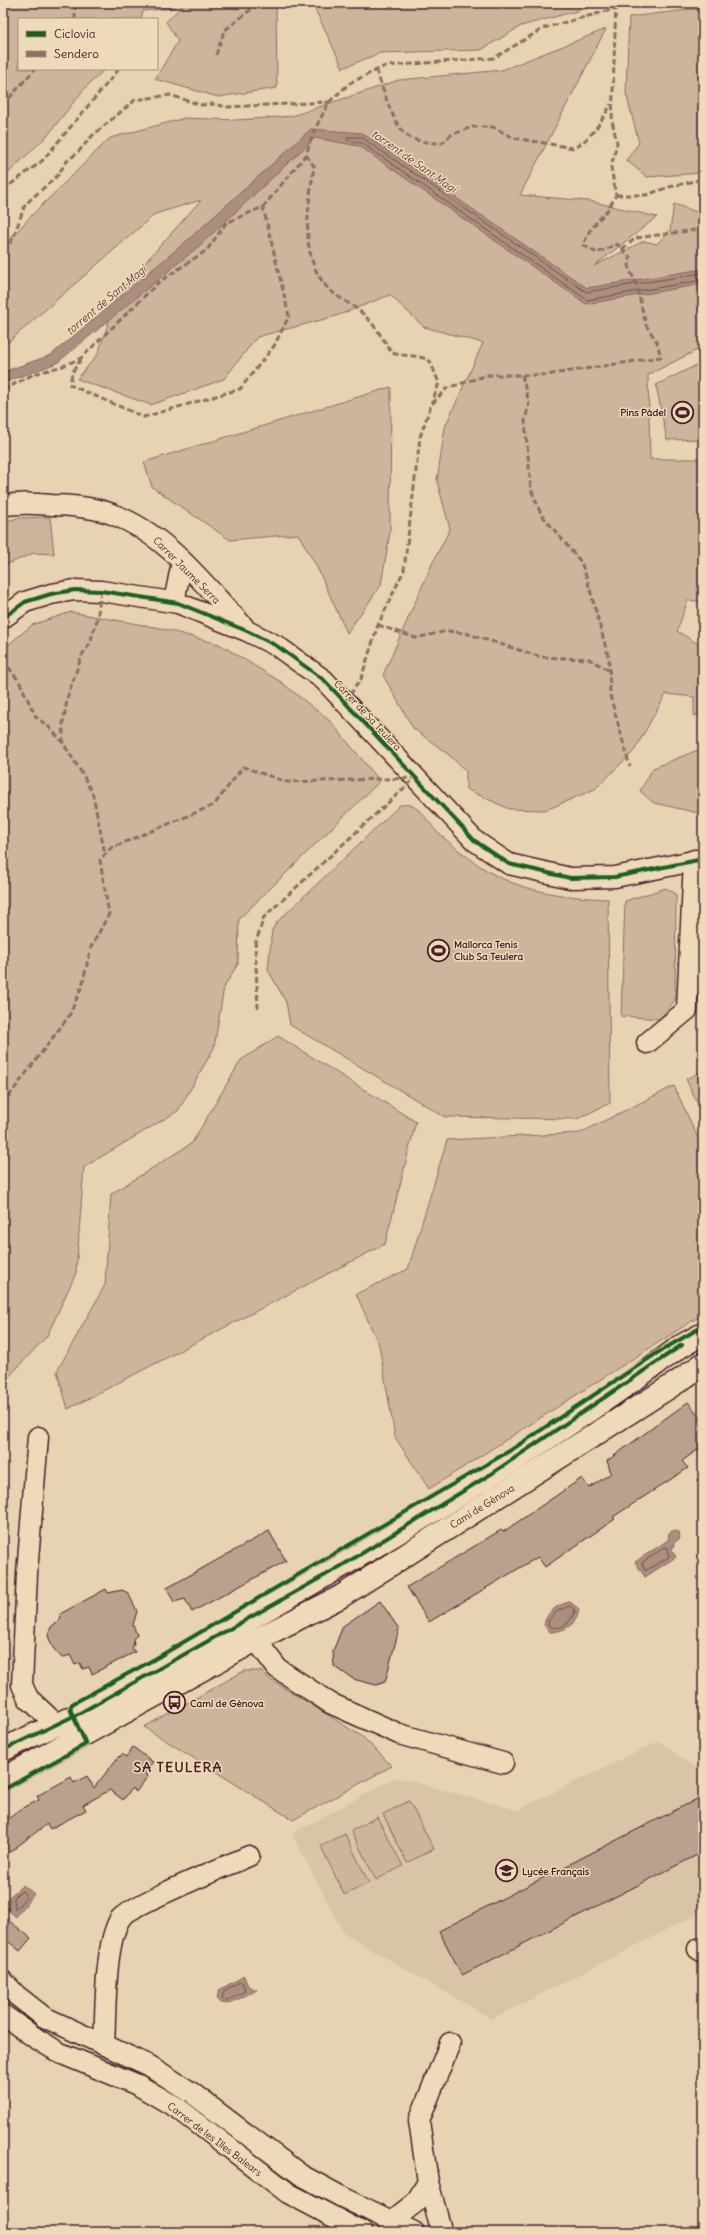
<svg xmlns="http://www.w3.org/2000/svg" width="706" height="2235" viewBox="0 0 706 2235" font-family="Delius,sans-serif">
<style>
.built{fill:#dac4a7}
.green{fill:#cdb49c;stroke:#8c6a64}
.water{fill:#ac8e7f;stroke:#85625d}
.lines{fill:none;stroke-linecap:round;stroke-linejoin:round}
.shore{stroke:#714b4d;stroke-width:1}
.building{fill:#bba18d;stroke:#4a1f2b}
.minor-casing{stroke:#4a1f2b;stroke-width:23}
.tertiary-casing{stroke:#4a1f2b;stroke-width:25}
.minor{stroke:#eedab8;stroke-width:20}
.tertiary{stroke:#eedab8;stroke-width:22}
.quiet{stroke:#8d6e63;stroke-width:3;stroke-dasharray:6 3;stroke-linecap:butt}
.cycleway-casing{stroke:#eedab8;stroke-width:6}
.cycleway{stroke:#1b5e20;stroke-width:4}
.labels{text-anchor:middle;stroke-width:3;stroke-linejoin:round;paint-order:stroke}
.poi-label{font-size:10px;font-weight:bold;fill:#4a1f2b;stroke:#eedab8;text-anchor:start}
.street-label{font-size:10px;fill:#4a1f2b;stroke:#eedab8}
.water-label{font-size:11px;font-style:italic;fill:#623b40;stroke:#eedab8}
.district-label{font-size:14px;font-weight:bold;letter-spacing:1px;fill:#4a1f2b;stroke:#eedab8}
</style>
<rect width="100%" height="100%" fill="#e7d3b2"/>
<filter id="ink" filterUnits="userSpaceOnUse"><feTurbulence type="fractalNoise" baseFrequency=".025" numOctaves="2"/><feDisplacementMap in="SourceGraphic" scale="8" xChannelSelector="R" yChannelSelector="G"/><feConvolveMatrix kernelMatrix="1 2 1 2 8 2 1 2 1" color-interpolation-filters="sRGB"/></filter>
<g filter="url(#ink)">
<!-- built -->
<path class="built" d="M659,1741L703,1773L702,1912L492,2019L344,1934L292,1834L396,1777L517,1810Z"/>
<!-- green -->
<g class="green">
<path d="M3,3H180L173,8L143,11L141,19H19V69H105L84,89L48,135L3,178Z"/>
<path d="M185,3H276L277,88L218,97L155,79L178,41L166,22Z"/>
<path d="M312,3H606L521,26L481,50L380,53L343,68Z"/>
<path d="M703,8V175L701,173L647,177L626,160L639,143L626,93L629,17Z"/>
<path d="M606,29L520,195L590,201L657,217L594,266L644,241L657,244L670,230L674,204L703,214V347L648,375L650,459H703V602L688,600L677,631L703,647V713L694,716V697L666,694L634,751L595,789L546,810L509,809L466,789V771L449,755L413,728L383,675L432,564L450,529L437,481L445,427L483,343L424,327L390,295L336,316L257,337L224,379L151,405L77,379L98,354L118,293L201,200L155,214L6,344L3,337V247L31,216L110,138L185,118L237,120L292,116L399,80L502,70Z"/>
<path d="M703,362V439L667,440L656,385Z"/>
<path d="M391,387L390,532L381,585L347,633L316,565L298,534L230,540L152,487L144,462Z"/>
<path d="M50,517L54,554L34,553L3,566V522L18,518Z"/>
<path d="M71,612L160,628L219,644L281,682L330,721L380,781L239,919L238,964L224,987L214,1048L178,1111L84,1167L76,1273L47,1336L4,1382L3,1651V649L32,625Z"/>
<path d="M703,748V814L654,803L640,791L653,768Z"/>
<path d="M400,805C402,805 406,804 409,805C420,807 430,824 437,832C450,844 466,856 480,866C518,892 564,897 608,899L610,1103L577,1119L445,1117L290,1025L286,1002L268,970L272,930L277,922Z"/>
<path d="M666,888L676,894L675,1000L660,1019L621,1016L625,901Z"/>
<path d="M278,1036L416,1122L385,1244L68,1409L57,1371L105,1285L111,1194L192,1143L241,1060Z"/>
<path d="M703,1071V1115L686,1079Z"/>
<path d="M674,1086L703,1149V1314L429,1489L395,1437L379,1345L356,1294L408,1269L447,1140L580,1133Z"/>
<path d="M244,1671H261L268,1678L363,1737L392,1766L293,1820L144,1727Z"/>
<path d="M409,1801L434,1849L407,1863L383,1814Z"/>
<path d="M377,1817L403,1866L376,1880L351,1831Z"/>
<path d="M345,1834L369,1883L344,1895L321,1846Z"/>
</g>
<!-- water -->
<g class="water">
<path d="M311,129L362,133L587,288L703,269V284L586,304L359,146L315,138L199,246L57,363L3,383V372L51,355L189,239Z"/>
<path d="M674,1530L679,1532L680,1538L674,1543L672,1551L676,1557L645,1577L635,1562L668,1540L669,1533Z"/>
<path d="M570,1602L579,1609C578,1624 564,1632 550,1632L544,1625C546,1612 558,1604 570,1602Z"/>
<path d="M23,1885L34,1894L16,1917L7,1909L10,1906L9,1897Z"/>
<path d="M244,1976L248,1986L257,1990L228,2004L221,2003L217,1998L219,1990Z"/>
</g>
<g class="lines">
<!-- shore -->
<g class="shore">
<path d="M703,273L586,292L361,137H347L348,140L362,143L587,300L703,280"/>
<path d="M665,1547L668,1548L669,1557L645,1571L642,1563Z"/>
<path d="M570,1606L575,1610C573,1621 560,1632 549,1626L548,1621L556,1612Z"/>
<path d="M22,1891L27,1896L15,1910L14,1898Z"/>
<path d="M240,1982L243,1983L245,1991L227,2001L222,1998L224,1991Z"/>
</g>
</g>
<!-- building -->
<g class="building">
<path d="M688,1402L703,1421V1446L682,1461L688,1468L613,1517L615,1519L545,1567L538,1557L429,1622L407,1587L501,1530L503,1532L582,1478L589,1488L611,1473L607,1461Z"/>
<path d="M269,1531L286,1561L192,1612L185,1599L174,1602L167,1588Z"/>
<path d="M106,1589L108,1593L122,1590L128,1593L137,1611L133,1625L137,1635L133,1639L134,1644L132,1648L135,1652L92,1674L89,1667L83,1669L80,1663L75,1665L70,1655L62,1658L53,1648L48,1636L51,1627L61,1619L60,1614Z"/>
<path d="M380,1601L399,1629L385,1682L376,1685L353,1679L334,1666L333,1651L343,1626Z"/>
<path d="M133,1747L153,1762L144,1773L148,1776L136,1792L132,1788L123,1800L110,1790L83,1805L86,1810L50,1829L47,1824L3,1857V1823L21,1809L39,1800L37,1796L71,1777L74,1783L87,1776L94,1788L119,1756L120,1757L122,1754L126,1757Z"/>
<path d="M703,1796V1852L462,1975L439,1931Z"/>
<path d="M3,1916L31,1938L20,1951L3,1937Z"/>
</g>
<g class="lines">
<defs>
<g id="minor">
<path d="M3,506C19,502 35,504 52,505C68,505 97,508 112,514C167,534 204,585 243,626"/>
<path d="M174,602L182,562"/>
<path d="M3,618L25,602L51,594L75,590L101,591L178,603L247,631L277,646L324,680L475,841L509,864L570,878L615,877L703,859"/>
<path d="M647,1043L687,1010L694,860"/>
<path d="M38,1437L27,1573L22,1685L28,1698L57,1725"/>
<path d="M256,1640L277,1668L330,1703L399,1734L503,1763"/>
<path d="M698,1949L703,1952"/>
<path d="M3,1981L16,1995L44,2017L150,2066L192,2093L301,2175L340,2196L414,2232"/>
<path d="M3,2015L37,2039L60,2053L138,2085L179,2109L288,2193L362,2232"/>
<path d="M104,2045C106,2011 104,1946 120,1919C128,1906 229,1865 249,1856"/>
<path d="M393,2220L416,2202L428,2182"/>
<path d="M439,2232L440,2226L428,2182L419,2121L450,2043"/>
</g>
<g id="tertiary">
<path d="M3,1750C29,1736 56,1726 82,1712C285,1601 494,1483 681,1346L703,1334"/>
<path d="M3,1779L256,1640L340,1597L679,1381L703,1364"/>
</g>
</defs>
<!-- minor casing -->
<use href="#minor" class="minor-casing"/>
<!-- tertiary casing -->
<use href="#tertiary" class="tertiary-casing"/>
<!-- minor -->
<use href="#minor" class="minor"/>
<!-- tertiary -->
<use href="#tertiary" class="tertiary"/>
<!-- quiet -->
<g class="quiet">
<path d="M75,19V3"/>
<path d="M216,55L224,31L259,3"/>
<path d="M376,70C383,88 391,118 403,132C412,142 430,143 442,143L451,135L472,127H493L514,138L573,148C591,140 602,120 611,104"/>
<path d="M3,105L35,69"/>
<path d="M306,155L314,166C309,206 298,253 326,286C337,299 354,304 365,316C376,326 384,341 392,353C406,357 418,354 430,361L439,383L432,402"/>
<path d="M3,190L42,161L119,69"/>
<path d="M616,195H646L669,187L703,179"/>
<path d="M3,249L10,244L14,236L24,207L30,200L58,175L66,162L78,152L93,135L135,100L170,95L201,105L213,104L227,107L329,102"/>
<path d="M622,249L636,238L703,229"/>
<path d="M81,359L72,373L70,385L144,417L240,389L274,346L289,316L263,207"/>
<path d="M522,375L529,403L525,421L531,489L541,514L581,562L587,579L609,659L610,695L630,767"/>
<path d="M3,390L34,374L63,366L81,358L159,282L207,250L226,223L263,207L306,155L313,133L329,102L350,83L385,66L494,58L544,28L637,3"/>
<path d="M101,591L97,620L90,643L82,655L68,695L63,723V743L83,775L93,795L105,854"/>
<path d="M378,625L416,638L447,631L465,633L541,657L589,659L610,671"/>
<path d="M3,660L19,681L36,717L48,726L63,743"/>
<path d="M345,702L361,679L378,625L404,570L420,437L431,405L447,388L488,375H546L661,357L657,342L646,325L636,284L629,268L630,257L617,244L597,253L583,245L590,230L609,208L616,195L611,167L617,143L612,121L616,3"/>
<path d="M3,1104L69,1016L82,986L91,947L109,914L100,860L111,848L214,805L243,767L287,782L415,778L264,917L255,945L258,1008"/>
<path d="M3,1587H4"/>
</g>
<defs>
<g id="cycleway">
<path d="M3,618L25,602L51,594L75,590L101,591L178,603L247,631L277,646L324,680L475,841L509,864L570,878L615,877L703,859"/>
<path d="M3,1750L80,1713L338,1568L491,1474L682,1345"/>
<path d="M3,1790L86,1744L70,1709L72,1704L153,1660L511,1450L657,1353L703,1326"/>
</g>
</defs>
<!-- cycleway casing -->
<use href="#cycleway" class="cycleway-casing"/>
<!-- cycleway -->
<use href="#cycleway" class="cycleway"/>
</g>
</g>
<!-- icons -->
<defs>
<symbol id="stadium-ring" viewBox="-11 -11 22 22"><circle r="9.5" fill="#eedab8" stroke="#4a1f2b" stroke-width="1.5"/><path d="M0-5a6.5 5 0 1 0 0 10a6.5 5 0 1 0 0-10ZM-3.5-1.8h7v3.6h-7Z" fill="#4a1f2b"/></symbol>
<symbol id="bus-ring" viewBox="-11 -11 22 22"><circle r="9.5" fill="#eedab8" stroke="#4a1f2b" stroke-width="1.5"/><path d="M-5-6H5V4H4V6H2V4H-2V6H-4V4H-5ZM-3.5-4V0h7V-4ZM-3.5 1.2v1.5H-2V1.2ZM2 1.2v1.5H3.5V1.2Z" fill="#4a1f2b"/></symbol>
<symbol id="school-ring" viewBox="-11 -11 22 22"><circle r="9.5" fill="#eedab8" stroke="#4a1f2b" stroke-width="1.5"/><path d="M0-5L7-2L0 1L-7-2ZM-4 1L0 2.5L4 1V4Q0 6-4 4Z" fill="#4a1f2b"/></symbol>
</defs>
<g fill-rule="evenodd">
<use href="#stadium-ring" x="670" y="400" width="25" height="25"/>
<use href="#stadium-ring" x="426" y="938" width="25" height="25"/>
<use href="#bus-ring" x="162" y="1690" width="25" height="25"/>
<use href="#school-ring" x="494" y="1858" width="25" height="25"/>
</g>
<g class="labels">
<!-- poi labels -->
<g class="poi-label">
<text x="666" y="416" text-anchor="end">Pins Pàdel</text>
<text x="454" y="948">Mallorca Tenis<tspan x="454" dy="12">Club Sa Teulera</tspan></text>
<text x="190" y="1707">Camí de Gènova</text>
<text x="522" y="1875">Lycée Français</text>
</g>
<!-- street labels -->
<g class="street-label">
<text transform="translate(187 570) rotate(45)" y="4">Carrer Jaume Serra</text>
<text transform="translate(368 715) rotate(47)" y="4">Carrer de Sa Teulera</text>
<text transform="translate(482 1506) rotate(-32)" y="4">Camí de Gènova</text>
<text transform="translate(215 2139) rotate(37)" y="4">Carrer de les Illes Balears</text>
</g>
<!-- water labels -->
<g class="water-label">
<text transform="translate(414 161) rotate(35)" y="4">torrent de Sant Magí</text>
<text transform="translate(106 300) rotate(-40)" y="4">torrent de Sant Magí</text>
</g>
<!-- district labels -->
<g class="district-label">
<text x="178" y="1772">SA TEULERA</text>
</g>
</g>
<!-- margin -->
<rect width="706" height="2235" fill="none" stroke="#eedab8" stroke-width="16"/>
<rect x="8" y="8" width="690" height="2219" fill="none" stroke="#4a1f2b" stroke-width="1.5" filter="url(#ink)"/>
<!-- legend -->
<rect x="18" y="18" width="140" height="52" fill="#eedab8" stroke="#ac8f80"/>
<rect x="26" y="31" width="20" height="6" fill="#1b5e20" stroke="#ac8f80"/>
<text x="54" y="38" font-size="12" fill="#4a1f2b">Ciclovía</text>
<rect x="26" y="51" width="20" height="6" fill="#8d6e63" stroke="#ac8f80"/>
<text x="54" y="58" font-size="12" fill="#4a1f2b">Sendero</text>
</svg>
